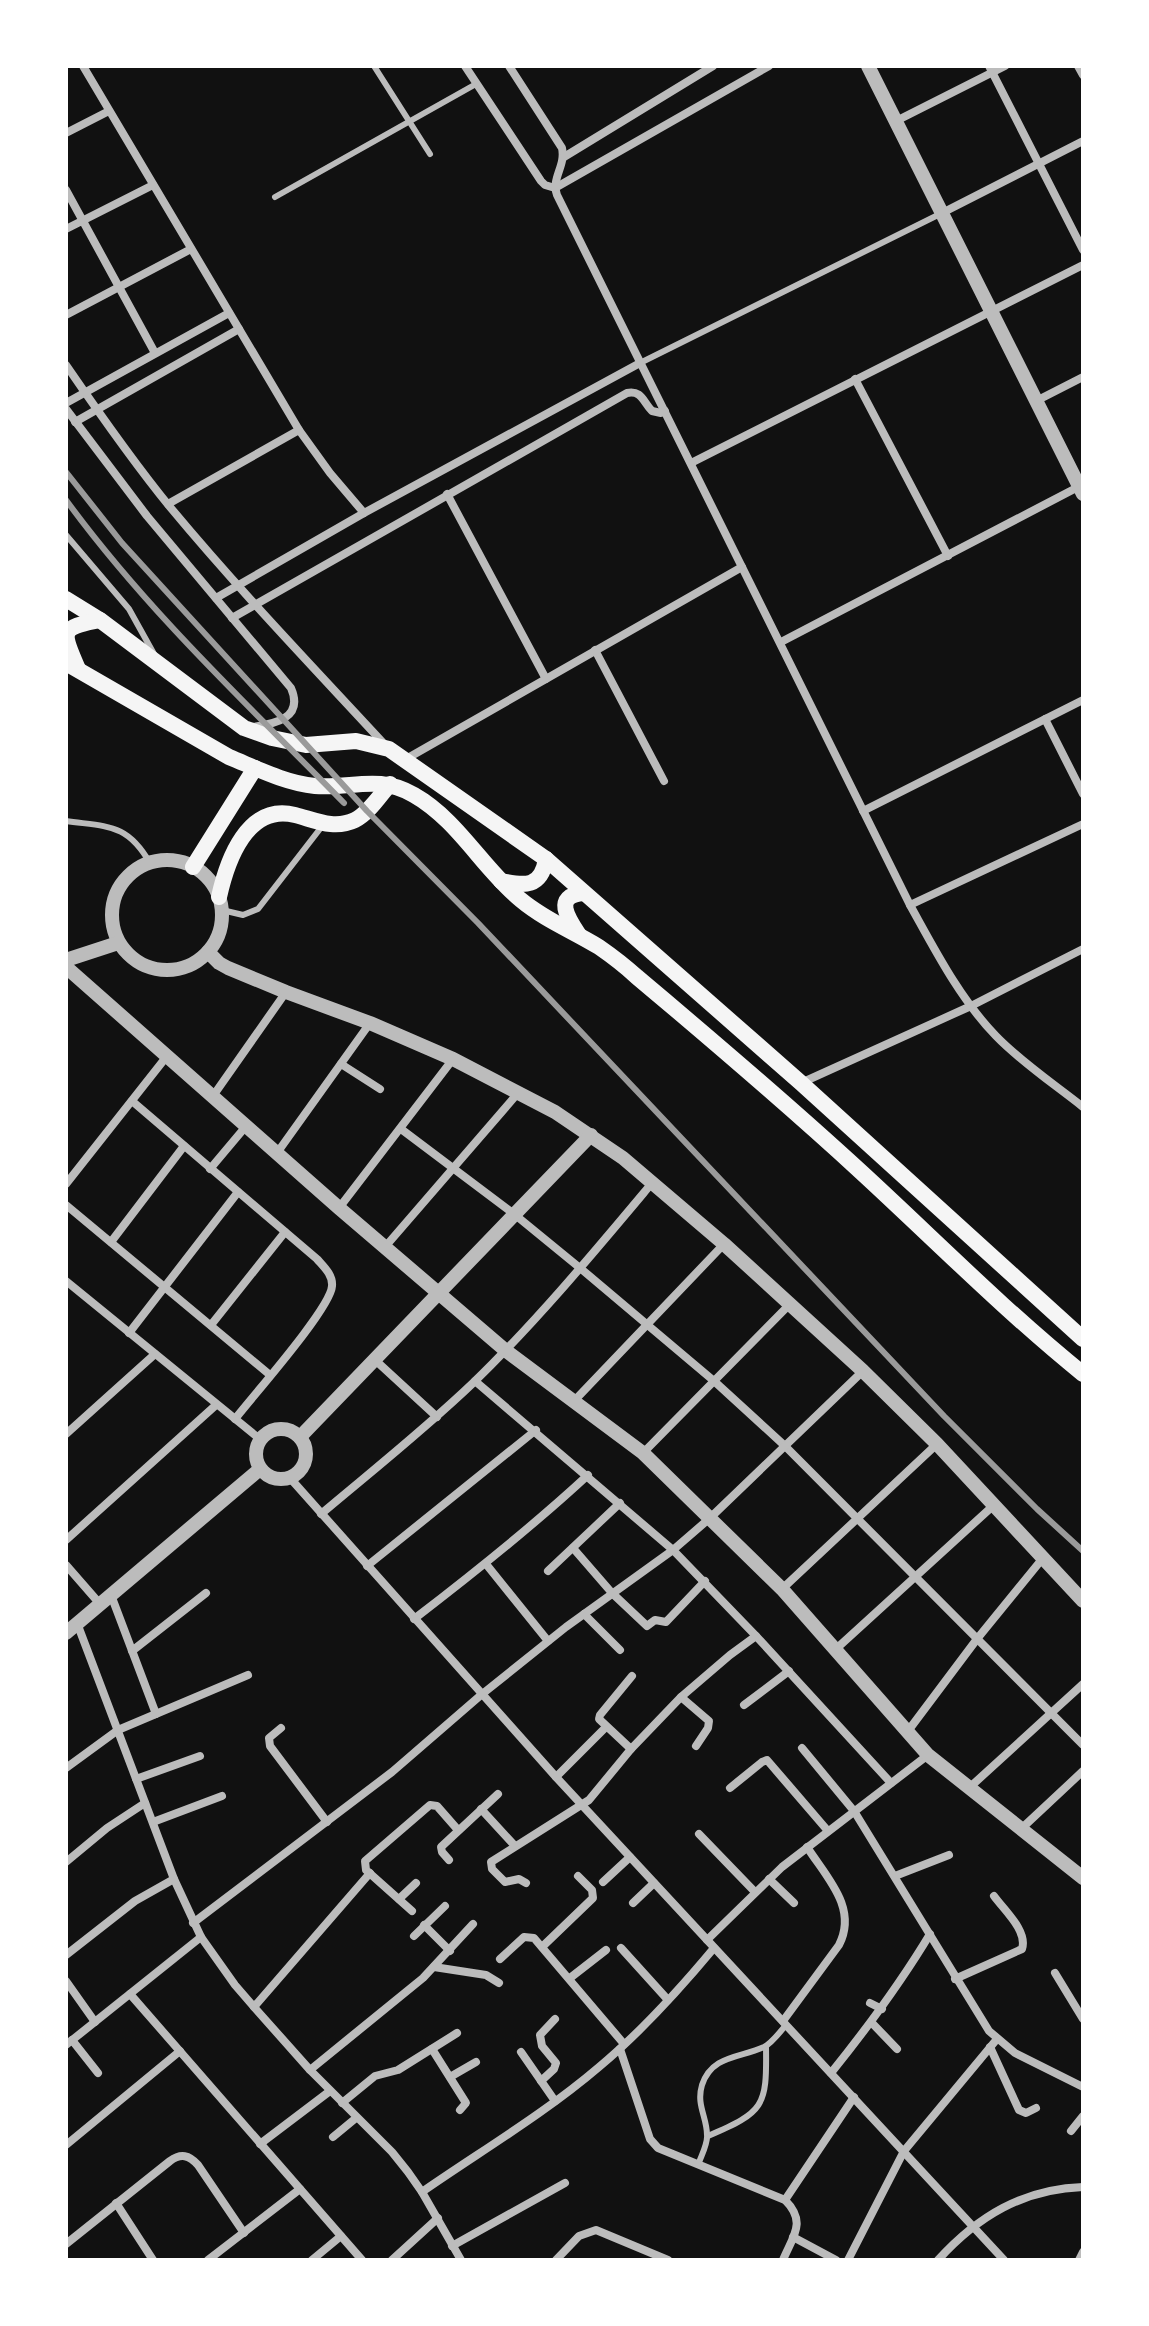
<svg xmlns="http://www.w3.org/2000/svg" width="1149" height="2326" viewBox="0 0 1149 2326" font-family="Lora,serif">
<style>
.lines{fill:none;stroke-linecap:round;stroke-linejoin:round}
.service{stroke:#bcbcbc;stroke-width:6}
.minor{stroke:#bcbcbc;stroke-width:8}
.tertiary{stroke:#bcbcbc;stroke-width:14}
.secondary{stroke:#f5f5f5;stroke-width:16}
.rail{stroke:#9a9a9a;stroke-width:6}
</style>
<rect width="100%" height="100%" fill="#111"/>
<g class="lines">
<!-- service -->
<g class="service">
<path d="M374,66L430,154"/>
<path d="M275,197L476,84"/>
<path d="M640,363L942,213"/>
<path d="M66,535L129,609L154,654"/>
<path d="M66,821C108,827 127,823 150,863"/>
<path d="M222,910L243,915L258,909L323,825"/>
<path d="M708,2136C764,2112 767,2107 766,2047"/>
<path d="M698,2165C701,2156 708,2144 707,2135C707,2117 696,2105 702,2085C712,2055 740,2058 764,2047C772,2043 780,2032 786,2025"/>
</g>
<!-- minor -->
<g class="minor">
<path d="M83,66L299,430L330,473L364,513"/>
<path d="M465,66L541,181L545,185L555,188L769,66"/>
<path d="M509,66L562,148C566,166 551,178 557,195L910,905C935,950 960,999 996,1036C1021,1062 1054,1084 1083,1107"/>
<path d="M989,66L1083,250"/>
<path d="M1078,66L1083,75"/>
<path d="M896,121L1005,66"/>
<path d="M66,133L109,111"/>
<path d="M564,157L713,66"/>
<path d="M66,190L155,353"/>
<path d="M942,213L1083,141"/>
<path d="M66,229L153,185"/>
<path d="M66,315L191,249"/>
<path d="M66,365C99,413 133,462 170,507C239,590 313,667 386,746"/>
<path d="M855,379L948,556"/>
<path d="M1036,401L1083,377"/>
<path d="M66,403L229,313"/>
<path d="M66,409L147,516L291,688C304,718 275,724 252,727"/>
<path d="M75,422L239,329"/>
<path d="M691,463L1083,265"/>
<path d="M447,494L546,679"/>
<path d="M168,504L299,430"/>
<path d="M216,598L364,513L640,363"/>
<path d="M232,618L627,393C642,390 643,402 652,411L661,413L665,411"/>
<path d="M781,642L1082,485"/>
<path d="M595,650L664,781"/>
<path d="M1045,719L1083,794"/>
<path d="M406,759L742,567"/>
<path d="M863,811L1083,700"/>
<path d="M910,905L1083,824"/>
<path d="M341,1064L380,1089"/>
<path d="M801,1083L971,1006L1083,949"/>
<path d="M213,1096L286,992"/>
<path d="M132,1101L317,1259C324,1267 333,1275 332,1286C331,1308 252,1397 235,1419"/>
<path d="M401,1129L514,1214L580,1268L714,1381L785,1446L1083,1745"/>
<path d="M277,1153L370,1023"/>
<path d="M210,1169L247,1125"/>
<path d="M66,1184L167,1056"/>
<path d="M66,1205L270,1375"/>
<path d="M339,1208L453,1059"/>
<path d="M111,1242L184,1146"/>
<path d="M385,1247L518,1093"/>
<path d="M66,1281L261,1440"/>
<path d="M211,1325L285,1232"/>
<path d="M129,1333L238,1192"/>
<path d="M374,1359L437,1417"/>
<path d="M475,1381L673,1550L756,1636L891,1783"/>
<path d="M575,1400L724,1244"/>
<path d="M66,1434L155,1354"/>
<path d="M643,1453L791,1303"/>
<path d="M290,1478L556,1777L1004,2260"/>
<path d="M321,1514C372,1471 425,1429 473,1383C537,1321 595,1251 652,1183"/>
<path d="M66,1540L216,1405"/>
<path d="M573,1548L612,1593L647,1626L655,1620L666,1622L705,1581"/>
<path d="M486,1564L548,1641"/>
<path d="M66,1565L100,1604"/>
<path d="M367,1566L536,1430"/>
<path d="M548,1571L620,1503"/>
<path d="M782,1589L937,1444"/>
<path d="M111,1595L156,1714"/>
<path d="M584,1614L620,1650"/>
<path d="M414,1619C474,1573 532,1527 588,1475"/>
<path d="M77,1623L174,1879L201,1937L235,1985L254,2007L310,2070L392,2152L408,2172L422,2192L461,2260"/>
<path d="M836,1649L994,1505"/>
<path d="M132,1651L206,1593"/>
<path d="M681,1697L709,1721L708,1728L696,1746"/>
<path d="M744,1705L789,1671"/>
<path d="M281,1728L269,1738L270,1746L327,1822"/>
<path d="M908,1731L977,1639L1043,1558"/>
<path d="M802,1748L854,1811L989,2031L1015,2053L1083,2087"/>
<path d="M631,1749L599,1719L600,1715L632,1676"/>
<path d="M66,1768L118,1730L248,1675"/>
<path d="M556,1777L606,1727"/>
<path d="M136,1779L200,1756"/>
<path d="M730,1788L762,1762L767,1760L828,1831"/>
<path d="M969,1788L1083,1684"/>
<path d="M481,1809L515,1846"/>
<path d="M153,1822L222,1796"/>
<path d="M1021,1829L1083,1771"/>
<path d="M699,1834L755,1892"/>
<path d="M449,1860L442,1852L441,1847L498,1794"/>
<path d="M66,1862L107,1828L145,1803"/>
<path d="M895,1876L949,1855"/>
<path d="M769,1879L794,1903"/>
<path d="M603,1882L630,1857"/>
<path d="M526,1883L519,1879L505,1882L492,1869L491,1862L589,1800L631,1749L681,1697L730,1655L756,1636"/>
<path d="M399,1899L416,1883"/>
<path d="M633,1903L654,1883"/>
<path d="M412,1911L366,1870L365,1861L430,1805L437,1806L458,1830"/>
<path d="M193,1923L392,1772L481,1695L566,1627L673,1550L710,1518L863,1371"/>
<path d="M424,1925L450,1951"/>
<path d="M414,1936L445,1906"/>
<path d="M707,1940L782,1867L928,1755"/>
<path d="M542,1947L593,1898L592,1890L578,1876"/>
<path d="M621,1948L668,2000"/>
<path d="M66,1955L135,1901L174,1879"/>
<path d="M500,1959L524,1937L534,1938L624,2044"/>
<path d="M434,1967L486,1975L499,1983"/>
<path d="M1055,1973L1083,2019"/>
<path d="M570,1978L606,1950"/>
<path d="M955,1979L1022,1949C1028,1931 1004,1910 994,1896"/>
<path d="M66,1981L95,2022"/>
<path d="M130,1994L362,2260"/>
<path d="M870,2003L882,2009"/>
<path d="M254,2007L370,1873"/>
<path d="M783,2021L839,1945C858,1908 827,1878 807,1847"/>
<path d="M872,2023L897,2049"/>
<path d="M72,2040L98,2073"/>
<path d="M66,2045L201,1937"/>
<path d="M990,2047L1019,2110L1026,2113L1036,2108"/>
<path d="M432,2049L466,2103L460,2110"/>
<path d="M620,2049L650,2139L658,2148L785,2200C807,2222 793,2236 783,2260"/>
<path d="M521,2052L555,2101"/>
<path d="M310,2070L423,1978L473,1924"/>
<path d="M831,2073C868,2027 900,1984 930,1934"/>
<path d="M450,2077L476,2062"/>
<path d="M541,2081L554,2069L556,2063L542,2046L540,2035L555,2019"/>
<path d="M342,2103L375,2076L398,2070L457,2033"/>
<path d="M1071,2131L1083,2116"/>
<path d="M333,2137L356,2118"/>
<path d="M260,2144L330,2091"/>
<path d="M66,2145L180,2051"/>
<path d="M422,2192C481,2151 544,2114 599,2067C641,2032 679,1990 714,1948"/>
<path d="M785,2200L854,2097"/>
<path d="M116,2203L153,2260"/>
<path d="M793,2237L836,2260"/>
<path d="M66,2244L170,2161C181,2153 189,2155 198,2165L244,2233"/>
<path d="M452,2246L565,2183"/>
<path d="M208,2260L300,2189"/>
<path d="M312,2260L341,2236"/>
<path d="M392,2260L438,2218"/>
<path d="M556,2260L579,2236L596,2230L668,2260"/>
<path d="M848,2260L904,2151L997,2039"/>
<path d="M938,2260C978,2216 1023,2189 1083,2187"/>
<path d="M1079,2260L1083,2252"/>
</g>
<!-- tertiary -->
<g class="tertiary">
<path d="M868,66L1083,494"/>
<circle cx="167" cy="915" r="55"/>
<path d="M208,952L219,963L228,968L286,992L370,1023L453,1059L555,1112L623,1158L724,1244L863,1371L937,1444L1083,1601"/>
<path d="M66,960L118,943"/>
<path d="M66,967L339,1208L505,1350L643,1453L782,1589L928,1755L1083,1878"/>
<circle cx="281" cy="1454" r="25"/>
<path d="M300,1437L591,1135"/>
<path d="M66,1633L260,1469"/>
</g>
<!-- secondary -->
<g class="secondary">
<path d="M66,599L100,620L244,728L272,738L306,745L356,741L389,749L546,859L801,1083L1083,1339"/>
<path d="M66,663L229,757C256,768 285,783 315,786C352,789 378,774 414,795C458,820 483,869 521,900C545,920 573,931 599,947C612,956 625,966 637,977C712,1040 787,1104 860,1171C934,1239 1005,1311 1083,1374"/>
<path d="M78,669C62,632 58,628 100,620"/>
<path d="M193,867L255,768"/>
<path d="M501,881C525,886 541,888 546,859"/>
<path d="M219,897C227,861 247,803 295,815C315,820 334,830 355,820C369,813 380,795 390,784"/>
<path d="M579,935C569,920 552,896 583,893"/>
</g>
<!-- rail -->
<g class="rail">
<path d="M66,472L122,543L367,811L478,923L944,1416L1037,1509L1083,1551"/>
<path d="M66,500C147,611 249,706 344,803"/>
</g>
</g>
<!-- border -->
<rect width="1149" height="2326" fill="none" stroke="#ffffff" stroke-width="136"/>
</svg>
